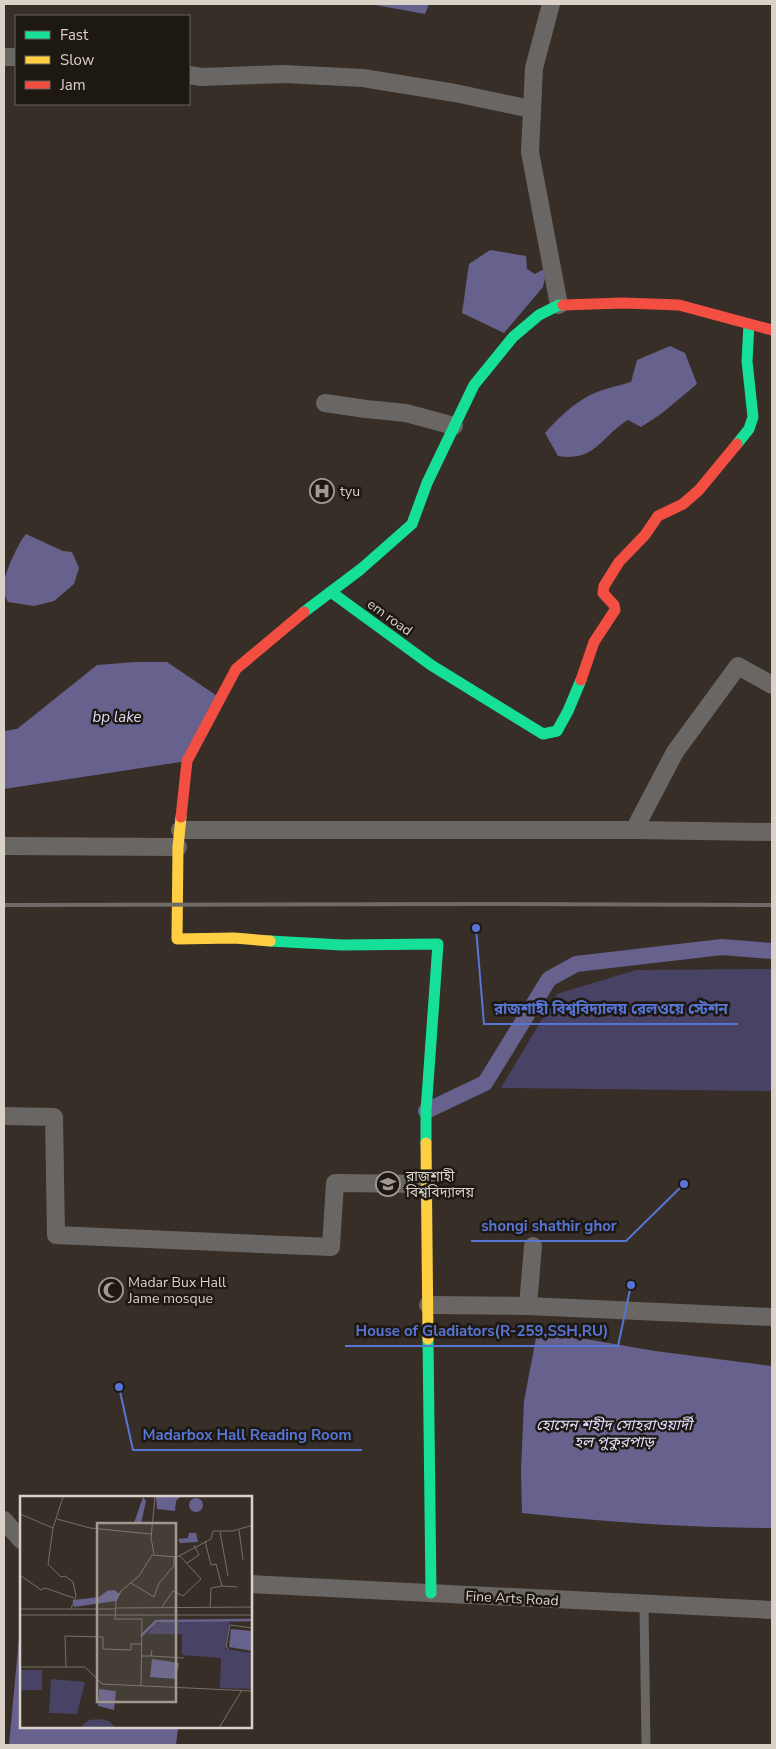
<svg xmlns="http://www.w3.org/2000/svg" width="776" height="1749" viewBox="0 0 776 1749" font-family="'Nunito Sans','Noto Sans Bengali',sans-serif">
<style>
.green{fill:#484265}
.water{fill:#67618e}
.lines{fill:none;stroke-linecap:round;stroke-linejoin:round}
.canal{stroke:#67618e;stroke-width:16}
.lane{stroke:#696663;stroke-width:9}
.street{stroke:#696663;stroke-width:18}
.fast{stroke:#16e098;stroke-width:11}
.slow{stroke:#ffcf43;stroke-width:11}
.jam{stroke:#f24e42;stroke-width:11}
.rail{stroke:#706b68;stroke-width:4}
.labels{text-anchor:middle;stroke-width:5;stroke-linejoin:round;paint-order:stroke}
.poi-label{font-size:14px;fill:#dad1c9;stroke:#1e1812;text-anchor:start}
.street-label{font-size:14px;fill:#dad1c9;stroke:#1e1812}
.water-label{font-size:15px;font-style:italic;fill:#dfddfd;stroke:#1e1812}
.inset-river{fill:none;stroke:#67618e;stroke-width:2.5}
.inset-road{fill:none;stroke:#786f68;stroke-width:1}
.view{fill:#a19890;fill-opacity:0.15;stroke:#a19890;stroke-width:2.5}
.inset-edge{fill:none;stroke:#dad1c9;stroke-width:2.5}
.leader{fill:none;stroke:#5675d4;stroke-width:2}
.callout-dot{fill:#5675d4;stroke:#1e1812;stroke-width:2}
.callout-label{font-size:15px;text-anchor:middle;font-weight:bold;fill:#5675d4;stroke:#1e1812;stroke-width:5;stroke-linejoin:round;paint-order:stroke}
</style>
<rect width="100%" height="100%" fill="#362e27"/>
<!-- green -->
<path class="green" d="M772,969V1091L501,1088L557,994L636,970Z"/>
<!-- water -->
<g class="water">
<path d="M370,4H429L425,14Z"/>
<path d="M490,250L526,256L527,269L535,274L544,269L546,273L543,287L504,333L462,313L469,264Z"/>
<path d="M670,346L685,353L697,384L661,414L641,427L628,420C601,436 596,462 558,456L545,433C557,419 573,404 590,395C602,389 618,386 631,382L637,360Z"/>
<path d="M26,534L63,551L72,552L79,568L74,584L54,601L34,606L8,602C5,596 2,590 4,582C6,571 18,543 26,534Z"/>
<path d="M135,662H167L220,698L187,761L4,789V731L17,729L97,665Z"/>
<path d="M537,1333L568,1336L655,1351L772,1366V1528C688,1528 606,1522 522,1513L521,1471L524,1401Z"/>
<path d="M20,1627H21V1728H178L176,1745H9Z"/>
</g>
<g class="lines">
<!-- canal -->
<path class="canal" d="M426,1111L485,1083L549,979L576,964L722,947L772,951"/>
<!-- lane -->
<path class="lane" d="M644,1605L646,1745"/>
<!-- street -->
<g class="street">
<path d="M551,4L534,68L530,152L559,305"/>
<path d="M4,57H16"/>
<path d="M189,75L201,77L284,74L363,78L455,93L531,109"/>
<path d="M325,403L366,409L406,413L454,426"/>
<path d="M180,830H634L772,832"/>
<path d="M634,830L675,752L738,666L772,685"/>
<path d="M4,846L178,847"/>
<path d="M4,1116L54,1117L56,1235L331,1247L335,1183L427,1184"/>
<path d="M428,1305L528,1306L533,1246"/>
<path d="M528,1306L772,1317"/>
<path d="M4,1520L21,1540"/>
<path d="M251,1584L772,1610"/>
</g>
<!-- fast -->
<g class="fast">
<path d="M737,444L749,429L753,417L747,361L749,324"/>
<path d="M331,592L431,665L543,734L557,731L568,711L581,680"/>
<path d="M304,612L361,569L412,524L427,483L474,385L513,337L539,315L559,305H563"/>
<path d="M270,941L342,945L438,944L426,1111V1143"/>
<path d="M428,1339L431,1593"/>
</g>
<!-- slow -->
<g class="slow">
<path d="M181,817L178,847L177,939L234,938L270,941"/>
<path d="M426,1143L428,1339"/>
</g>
<!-- jam -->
<g class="jam">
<path d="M563,305L623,303L679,305L772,330"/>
<path d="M581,680L594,642L615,610L614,605L603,593L604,586L619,562L645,535L658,516L683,504L699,490L737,444"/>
<path d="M181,817L187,761L236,669L304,612"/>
</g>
<!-- rail -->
<path class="rail" d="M4,905L476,904L772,905"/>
</g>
<!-- icons -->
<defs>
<symbol id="hospital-ring" viewBox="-11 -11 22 22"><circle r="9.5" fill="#1e1812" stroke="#a19890" stroke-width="1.5"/><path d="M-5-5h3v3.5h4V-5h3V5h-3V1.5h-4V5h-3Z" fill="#a19890"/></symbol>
<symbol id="university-ring" viewBox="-11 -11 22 22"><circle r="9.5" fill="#1e1812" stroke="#a19890" stroke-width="1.5"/><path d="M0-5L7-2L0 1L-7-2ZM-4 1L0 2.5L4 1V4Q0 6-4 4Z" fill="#a19890"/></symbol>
<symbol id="mosque-ring" viewBox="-11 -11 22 22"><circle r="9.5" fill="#1e1812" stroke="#a19890" stroke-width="1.5"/><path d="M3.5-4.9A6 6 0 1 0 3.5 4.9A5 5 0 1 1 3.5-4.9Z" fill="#a19890"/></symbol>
</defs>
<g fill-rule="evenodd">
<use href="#hospital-ring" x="308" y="477" width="28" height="28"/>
<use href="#university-ring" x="374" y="1170" width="28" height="28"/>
<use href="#mosque-ring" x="97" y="1276" width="28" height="28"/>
</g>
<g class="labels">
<!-- poi labels -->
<g class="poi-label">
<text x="340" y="496">tyu</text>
<text x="406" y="1181">রাজশাহী<tspan x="406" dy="16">বিশ্ববিদ্যালয়</tspan></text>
<text x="128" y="1287">Madar Bux Hall<tspan x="128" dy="16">Jame mosque</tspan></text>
</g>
<!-- street labels -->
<g class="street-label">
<text transform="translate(390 617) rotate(36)" y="5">em road</text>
<text transform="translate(512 1598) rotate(3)" y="5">Fine Arts Road</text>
</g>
<!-- water labels -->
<g class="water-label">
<text x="117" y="722">bp lake</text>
<text x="614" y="1430">হোসেন শহীদ সোহরাওয়ার্দী<tspan x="614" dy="17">হল পুকুরপাড়</tspan></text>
</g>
</g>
<!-- overview -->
<g transform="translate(20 1496)">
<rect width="232" height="232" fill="#362e27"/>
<path d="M210,125L205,153L232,157V193L200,192L201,162L162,159V138H128L134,128L142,126ZM0,174H22V194H0ZM31,183L65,186L57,218L29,217ZM80,223L89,225L96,232H59L69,224Z" fill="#484265"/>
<path d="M123,1L126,5L121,28L114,27ZM136,1H160L156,5L155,15L137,13ZM169 9a7 7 0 1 1 14 0a7 7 0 1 1-14 0ZM169,37H176L178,46L160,47L158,43L168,42ZM94,94L100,98L96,105L54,111L53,104L79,101L87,95ZM211,133L232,135V155L209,151ZM132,163L159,167L156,183L130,181ZM79,193L96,195L94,214L78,210Z" fill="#67618e"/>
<path class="inset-river" d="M121,140L136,125L233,124"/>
<path class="inset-road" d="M0,18L33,32L28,68L41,81L45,80L53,86L56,100L51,113M37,23L70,32L131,38M33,32L43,1M219,34L223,64M200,36L208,80M185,45L191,69L196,68L202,90L217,91M134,58L131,42L135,1M167,67L179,59L174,49M0,79L21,94L25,92L54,102M111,87L134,101L139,87L154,70V60M142,111L153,95L163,100L181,83L160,60M95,112L233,111M190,112L191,92L202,90M0,113H95M0,119H233M209,153L206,151L210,129L233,132M121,160H131L132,154M131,160L164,162M0,171H65L82,188L233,195M46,171L45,140L83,141V153L111,154V148H121M121,190L122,123H95L96,105L101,95L119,80L132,59L157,61L191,43L193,35H213L233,29M199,232L222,194"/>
<path class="view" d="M77,27H156V206H77Z"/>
<rect width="232" height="232" class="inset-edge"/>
</g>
<!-- callouts -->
<path class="leader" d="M476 928L484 1024H738M684 1184L626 1241H471M631 1285L618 1346H345M119 1387L133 1450H362"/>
<g class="callout-dot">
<circle cx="476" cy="928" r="5"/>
<circle cx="684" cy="1184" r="5"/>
<circle cx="631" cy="1285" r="5"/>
<circle cx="119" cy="1387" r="5"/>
</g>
<g class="callout-label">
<text x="611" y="1014">রাজশাহী বিশ্ববিদ্যালয় রেলওয়ে স্টেশন</text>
<text x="549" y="1231">shongi shathir ghor</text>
<text x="482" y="1336">House of Gladiators(R-259,SSH,RU)</text>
<text x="247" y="1440">Madarbox Hall Reading Room</text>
</g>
<!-- border -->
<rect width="776" height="1749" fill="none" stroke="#dad1c9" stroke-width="10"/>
<!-- legend -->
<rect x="15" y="15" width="175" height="90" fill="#1e1812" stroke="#69625b"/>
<rect x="25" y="31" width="25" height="8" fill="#16e098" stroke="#69625b"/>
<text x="60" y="40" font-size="15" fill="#dad1c9">Fast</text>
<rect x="25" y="56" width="25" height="8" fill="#ffcf43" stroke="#69625b"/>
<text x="60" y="65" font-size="15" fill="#dad1c9">Slow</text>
<rect x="25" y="81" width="25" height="8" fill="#f24e42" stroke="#69625b"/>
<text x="60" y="90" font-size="15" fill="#dad1c9">Jam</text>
</svg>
